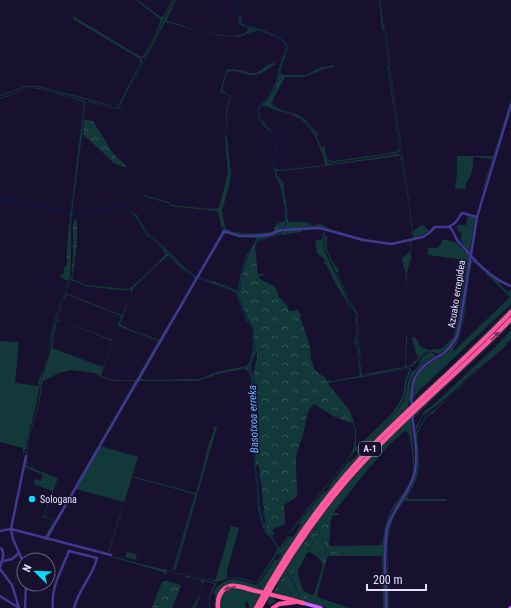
<svg xmlns="http://www.w3.org/2000/svg" width="511" height="608" viewBox="0 0 511 608" font-family="'Roboto Condensed',sans-serif">
<style>
.green{fill:#123839;fill-rule:evenodd}
.forest{fill:url(#forest-crowns);fill-rule:evenodd}
.lines{fill:none;stroke-linecap:round;stroke-linejoin:round}
.stream{stroke:#071e50;stroke-width:1}
.minor{stroke:#403891;stroke-width:2.5}
.major{stroke:#cd64ff;stroke-width:3.5}
.highway{stroke:#ff589f;stroke-width:4.5}
.oneway{fill:#7f3061}
.poi-dot{fill:#09daff;stroke:#17102e;stroke-width:1.5}
.labels{text-anchor:middle;stroke-width:3;stroke-linejoin:round;paint-order:stroke}
.shield{fill:#17102e;stroke:#a6a0c0;stroke-width:1}
.shield-label{font-size:9px;font-weight:bold;fill:#e3ddff}
.street-label{font-size:10px;fill:#e3ddff;stroke:#17102e}
.poi-label{font-size:10px;fill:#e3ddff;stroke:#17102e;text-anchor:start}
.water-label{font-size:11px;font-style:italic;fill:#6bb3ff;stroke:#17102e}
</style>
<defs>
<pattern id="forest-crowns" width="20" height="18" patternUnits="userSpaceOnUse"><rect width="20" height="18" fill="#123839"/><path d="M2 6a3 3 0 1 1 6 0M12 15a3 3 0 1 1 6 0" fill="none" stroke="#345457"/></pattern>
</defs>
<rect width="100%" height="100%" fill="#17102e"/>
<!-- green -->
<g class="green">
<path d="M136,0H138L161,17L164,15L172,0H173L144,58H141L142,61L141,63L122,102L118,106H111L37,87H27L0,96V95L23,87L30,86H37L66,93L114,106L119,104L140,63V59L73,19V16L139,56L143,57L154,36L161,20Z"/>
<path d="M174,0H176L167,19V21C184,25 237,46 248,30L247,28L242,26L239,24L238,16H241C243,26 241,24 251,26V28L258,31L252,32L239,37L220,36L165,22L126,96L120,108L115,109L88,102L86,104L84,120L86,106L88,101L114,108L119,107L122,104Z"/>
<path d="M379,0H380L400,151L398,153L331,163L327,160L322,147L325,146V151L328,160L333,161L384,154L398,151L399,149L388,69L387,68L388,64L384,32L382,29Z"/>
<path d="M381,0L385,27L386,32L413,231H414L422,224L429,231L420,237L414,238L413,237Z"/>
<path d="M274,63L276,64C269,67 264,74 256,75C246,76 237,69 227,72L222,91L231,96L227,113L226,137L227,138L231,174L229,187L222,210L224,223L227,229L225,227H223V232L47,536L44,537L54,521L43,517L52,491L34,484L35,479L41,481L43,475L25,467L28,438L38,406L41,381L50,352L53,331L72,274H73L72,279L86,285L129,289L146,274L165,255L167,257L159,263L134,287L120,324L132,330L159,340L195,279L193,276L194,275H197C202,268 221,237 222,231C222,225 219,217 218,212L216,211L170,206V204L143,196L144,195L171,203V205L210,209L211,208L215,209L219,208L228,173L225,137L226,127V112L230,96L220,92L227,69L241,70L249,73H256L268,65ZM71,280L86,286L118,290H131V295L122,315L111,311L66,293ZM68,295L121,316L118,326L158,341L136,380C123,380 111,382 101,375L113,340L59,320L58,318L63,301L66,296ZM57,321H61L110,340L112,342L103,367L52,348L54,333ZM71,370L95,373L105,379L113,381H135L55,521L44,516L58,478L27,466L28,442L30,436V435L39,405L43,381L59,373Z"/>
<path d="M334,65V67C323,67 316,74 307,76C300,78 292,77 285,77L272,101V103C278,111 290,111 298,115C307,119 312,128 319,135L318,136C304,117 296,115 275,108L273,106L271,101L272,106L278,109L296,116L305,122L316,134L328,163L332,164L398,154L401,155L412,238L411,240L390,243L361,239L321,227L300,228L302,222C305,221 310,224 313,226L320,224L323,226L324,225L326,227L333,230L365,239L392,243L411,239L412,236L402,165L400,156H399L325,166L281,171H277V174H275L273,168L275,167L277,169L279,170L325,165V163C320,147 315,130 301,120C293,114 283,112 274,110C270,108 267,106 263,105L259,109C259,119 264,124 271,130V133C269,129 266,129 263,126C260,121 255,112 259,106C261,104 264,101 266,99L265,103L271,99L280,81L281,77L280,73L284,75H306L319,68Z"/>
<path d="M30,88H39L85,101L82,135L73,204L71,225H69L70,222V215L71,210L84,103V102L44,90L31,88L0,99V98Z"/>
<path d="M511,99V102L483,190H482L492,159L473,157C474,166 471,178 465,185L466,189L457,188L456,191L455,187L457,175V156H493Z"/>
<path d="M468,215L476,217L469,253L467,250V249L461,241L460,238L462,236L461,232L459,233L457,226L459,225H466Z"/>
<path d="M226,232L257,236L256,238L240,237L228,233L224,235L200,275V277H199L197,280L141,378L144,380L199,379L217,372L226,370L227,372L217,374L210,377L197,381H140L138,382L101,446L138,457L132,476L195,493L196,492L207,452C207,447 212,436 214,430L213,428L215,427V426L217,427L178,562L176,569V571L212,580H215L217,575L231,526L239,528L227,571V578L236,577L257,582L259,579L277,551V549L278,550L279,549V548L288,536H289L260,580L257,583L234,578H230L217,582L176,571L175,568L216,429L174,570L47,537L223,234ZM132,477L194,494L195,495L173,569H171L135,560L137,555L136,554L127,552L125,557L109,553ZM76,489L124,502L108,553L48,538Z"/>
<path d="M325,232L323,244L325,252L346,296L349,303L348,304L335,283L326,264H324L325,260L317,253L315,241L322,239L323,233Z"/>
<path d="M325,236L328,237C322,247 333,263 340,271L337,272L349,299L357,312L359,328L358,342L360,352L361,367L363,373L364,374L404,367L405,366L406,335H407L406,365L407,366L411,365L418,358L414,347L412,337H415L421,347L429,350L440,349L444,347L454,336L461,297L466,262L464,260L413,253L428,255V247C437,250 440,247 443,239L457,243L465,252L466,251L468,255L469,258L457,331C454,342 448,348 439,354C435,353 431,351 427,352C422,353 418,363 412,366C408,368 369,375 365,375C364,375 364,374 363,374L357,344L358,327L357,317L326,251L324,244Z"/>
<path d="M410,241H412L410,255H412L407,272L406,293C405,286 407,278 405,271C404,265 402,264 402,258C408,254 412,250 410,243L411,242Z"/>
<path d="M71,259L70,276L53,328L48,353L41,379L36,406L28,436L26,449H25L24,454H23V448L0,442V341L19,342L15,383L39,386V384L38,382L46,363L52,328L68,281L62,278L60,275L61,273L63,275L65,266H67V268L68,261Z"/>
<path d="M473,260L485,272L499,282V284L509,293V290H511V304L420,390L408,404V406L463,355L511,307V309L468,352L386,430L296,538L276,568L253,608H249V605L246,600L245,606L247,608H219L218,604L223,591L232,587L257,592L258,595L261,586L247,582L258,586L260,588L259,590L237,585L224,588L217,608H215C214,603 216,599 215,594L213,593C217,585 224,580 233,579L255,584H257L261,581L275,559L277,560V561L280,556L278,553L290,536L293,537L301,524L299,523L324,491L326,492L329,488V486L349,461L350,462L358,454L356,451C371,435 391,423 402,404C408,393 406,381 412,371H414L421,363L434,356L418,364L423,356L429,352L433,353L436,356C418,366 408,377 410,399L412,397C410,362 442,365 456,342C462,332 462,319 464,307C466,292 468,276 471,261ZM472,262L475,263L510,297L454,351L453,350C468,328 465,289 472,262Z"/>
<path d="M349,305H350L357,320V326L356,345L362,375L364,376L411,368C411,372 408,377 407,382C406,387 406,392 404,397C397,419 368,437 353,454C331,480 310,507 290,534L287,533L290,532L307,509L350,456C355,447 357,433 353,424L354,423L356,430V447H357L391,415L400,401L403,394L405,381L409,370V369L328,383V380L331,381L359,376L360,374L356,346L354,344C357,332 359,314 348,306Z"/>
<path d="M511,322V324C487,350 460,373 435,397C427,405 418,413 411,422L415,467L412,480L390,515L385,534L384,554L385,608H383L382,556H339L338,553L335,552L334,546L382,545C384,534 385,523 390,512C396,500 407,491 411,478C415,468 413,457 411,447C410,441 411,434 405,430L408,428H403C392,443 377,454 365,468L368,469L334,512L332,511C329,518 321,522 316,528C311,534 309,540 303,544L308,550L317,535L321,533C323,541 328,548 325,556L317,557L310,552L307,553L298,571V575L303,590L311,595H314L322,568H324L318,591L317,597L350,608H327L275,593L277,591L291,596L305,594L299,590L292,594L288,589L283,588L285,584L284,581L289,578L292,579C296,573 293,568 291,563L284,576L283,578L280,577C310,528 345,483 386,441C426,400 471,364 511,322Z"/>
<path d="M511,330V339L507,343L506,346L503,348L490,360L485,363L477,371L465,382L461,387L436,410L434,413C427,415 425,419 422,425C420,429 418,431 417,435C418,449 421,463 417,477C415,484 411,490 407,497L410,499H446L447,501H404C387,523 387,541 388,568C388,581 389,595 389,608H387C387,594 387,579 387,565C387,553 386,540 389,528C394,508 410,495 415,476C420,463 417,448 415,434L419,428L425,417L452,395L478,368H477L451,394L423,416L418,427L416,429L415,427C418,424 423,415 424,411L432,406L495,347Z"/>
<path d="M111,556L216,583L217,584C211,592 209,599 210,608H209C208,599 210,593 214,585V584L205,581L203,582L198,602L195,608H192C197,601 204,587 201,580L190,577L185,578L186,576L167,571L162,582L165,575L163,572L111,557Z"/>
</g>
<!-- forest -->
<g class="forest">
<path d="M251,26C261,30 281,35 287,44C290,48 282,65 281,70C279,75 282,78 280,82C277,88 274,93 271,99L269,100L266,103H265C267,97 271,94 273,88C276,83 277,78 278,72C280,64 284,56 286,47L284,43L280,39L251,28Z"/>
<path d="M84,120H88L93,121L109,147L117,158L123,162L127,168L114,163L86,137L83,135Z"/>
<path d="M275,174H277V176L283,182L287,207L288,222H302L300,228L282,229L270,234L241,235L224,230V227C234,236 258,233 272,232L274,230C276,222 278,224 285,221C286,208 283,198 280,185C278,180 276,180 275,174Z"/>
<path d="M132,212L137,215L140,221L149,235L154,238L168,251L174,256L182,265L194,275L193,276L181,268L177,264L172,258L165,255V253L155,240L147,236L135,216L131,213Z"/>
<path d="M77,219V243L73,274H72L73,255V224L74,221Z"/>
<path d="M69,225H71V259L68,261V268H67V251Z"/>
<path d="M301,229L302,231L301,232L283,235L281,234C272,238 256,237 255,248L258,274H266L259,276V278L265,282L274,286L277,290L279,297L287,305L288,310L290,311L296,310H298L301,315L300,317L310,346L311,359L314,368L316,371L326,379L329,385L350,411L354,423L348,422L333,416L314,404C305,411 306,425 303,435C300,443 297,451 296,459C296,468 296,478 297,487C297,491 298,493 297,496L284,505L285,519V524L271,530L275,533L272,535L279,549V550L277,549L271,537L266,534L262,525L258,509L257,481L255,478V471H256C259,483 259,493 260,505C261,513 264,522 267,529V527L263,512L264,508L263,505V503L261,484L259,474L260,472L258,464H257L256,470L254,469V452L252,447L253,439L250,433L252,418L253,396L252,384L251,382L249,372L244,369L227,372L226,370L236,368L247,366L250,360L251,355L252,353L253,348V341L252,330L250,324L246,320L244,313L236,294L232,291L199,279V277L224,285L238,291C240,280 241,268 246,257C249,250 256,243 256,237L257,236L270,235L279,231ZM256,352H257V356L253,376L256,387L257,397V403L258,412L259,441L258,451L257,452L255,440L253,429L255,412V404L254,383L251,369L252,362Z"/>
<path d="M407,426L408,428L390,444L368,469H365V468C377,454 392,443 403,428Z"/>
<path d="M332,510L334,512L333,513H337L339,514L337,515L332,516C330,523 330,528 330,536C330,539 329,542 329,546H334L335,552L338,553L339,556H328L324,568H322L323,563L317,557L325,556C328,548 323,541 321,533C312,537 312,550 302,552V548L301,547C311,537 318,525 327,514H330Z"/>
<path d="M296,557L298,558C298,563 295,565 294,570C293,573 294,575 292,579L289,578L285,580V587L283,588L290,590V593L292,594L294,590H299L311,597L312,599L310,600L302,597L291,596L277,591L275,593L274,600L277,601L269,605L268,603V600L278,585L276,584L280,577L283,578L284,576C287,570 290,561 296,557Z"/>
<path d="M167,581L178,584L181,586L172,608H153L152,607L162,582Z"/>
</g>
<g class="lines">
<!-- stream -->
<g class="stream">
<path d="M239,0C237,9 239,18 242,26L250,27L277,37C282,40 287,43 287,49L275,88L267,100L261,105L258,111L259,116L263,125L272,133L275,140L277,151L273,162V166L275,169L276,178L281,183L282,186C286,200 290,215 284,229"/>
<path d="M0,200L20,202L55,210L76,213L113,207L124,208L133,213L147,234L154,239L168,254L176,260L189,272L202,279L229,289L237,294L252,328L254,337L255,346L249,369L254,396V410L251,428L255,450V473L258,481L260,508L264,526L266,531L272,536L278,550"/>
<path d="M237,294L240,290C241,277 247,248 258,240C265,236 275,235 282,232"/>
<path d="M280,552L281,557"/>
<path d="M287,573L294,583L299,596"/>
<path d="M300,607V608"/>
</g>
<!-- minor -->
<g class="minor">
<path d="M450,226C458,223 457,219 462,213L477,217"/>
<path d="M412,407C410,384 413,371 434,359C441,355 448,351 453,343C458,337 459,330 460,323L477,217L511,105"/>
<path d="M0,531L5,530L11,529L111,555"/>
<path d="M46,539L224,231L239,236H248L269,235L281,230L320,228L363,240L391,244L423,237L429,233L435,227H449C454,230 454,235 457,240C459,243 463,246 465,249C478,265 492,279 511,286"/>
<path d="M0,548L2,549C5,555 2,561 0,567"/>
<path d="M29,560L41,557"/>
<path d="M3,561L12,559L19,553"/>
<path d="M24,564L13,539L11,529L26,456"/>
<path d="M0,569L12,585L19,608"/>
<path d="M0,596L19,608"/>
<path d="M25,608L26,584"/>
<path d="M53,608C50,589 62,569 69,551L97,558C92,578 79,588 74,608"/>
<path d="M386,608C386,594 386,580 385,565C385,553 385,541 387,529C392,511 404,499 411,483C421,464 414,434 412,414"/>
</g>
<!-- major -->
<g class="major">
<path d="M303,603L321,608"/>
<path d="M510,608H511"/>
</g>
<!-- highway -->
<g class="highway">
<path d="M218,608C217,599 220,589 230,586C237,585 245,588 252,590C269,594 286,598 303,603"/>
<path d="M256,608C288,548 328,491 376,442C420,398 468,357 511,312"/>
<path d="M260,608C290,553 326,501 369,456C414,408 465,367 511,319"/>
<path d="M273,608L279,604L295,602"/>
</g>
</g>
<!-- one-way arrows -->
<defs><path id="oneway-solid" d="M-6-.8H1V-3.2L6.5 0L1 3.2V.8H-6Z"/></defs>
<g class="oneway">
<use href="#oneway-solid" transform="translate(495 336) rotate(-45)"/>
<use href="#oneway-solid" transform="translate(230 588) rotate(165)"/>
</g>
<!-- markers -->
<circle class="poi-dot" cx="32" cy="499" r="4"/>
<g class="labels">
<!-- shield labels -->
<rect class="shield" x="359" y="442" width="22" height="14" rx="3"/>
<g class="shield-label">
<text x="370" y="452">A-1</text>
</g>
<!-- street labels -->
<g class="street-label">
<text transform="translate(456 294) rotate(-81)" y="4">Azuako errepidea</text>
</g>
<!-- poi labels -->
<g class="poi-label">
<text x="40" y="503">Sologana</text>
</g>
<!-- water labels -->
<g class="water-label">
<text transform="translate(253 419) rotate(-92)" y="4">Basotxoa erreka</text>
</g>
</g>
<!-- north arrow -->
<g transform="translate(36 572) rotate(293)"><circle r="19" fill="#17102e" stroke="#696282"/>
<path d="M0-3L7 15L0 10L-7 15Z" fill="#09daff"/>
<text y="-6" font-size="11" font-weight="bold" text-anchor="middle" fill="#e3ddff">N</text>
</g>
<!-- scale -->
<path d="M367 584v6h59v-6" fill="none" stroke="#e3ddff" stroke-width="2"/>
<text x="373" y="584" font-size="12" fill="#e3ddff" stroke="#17102e" stroke-width="3" paint-order="stroke">200 m</text>
</svg>
